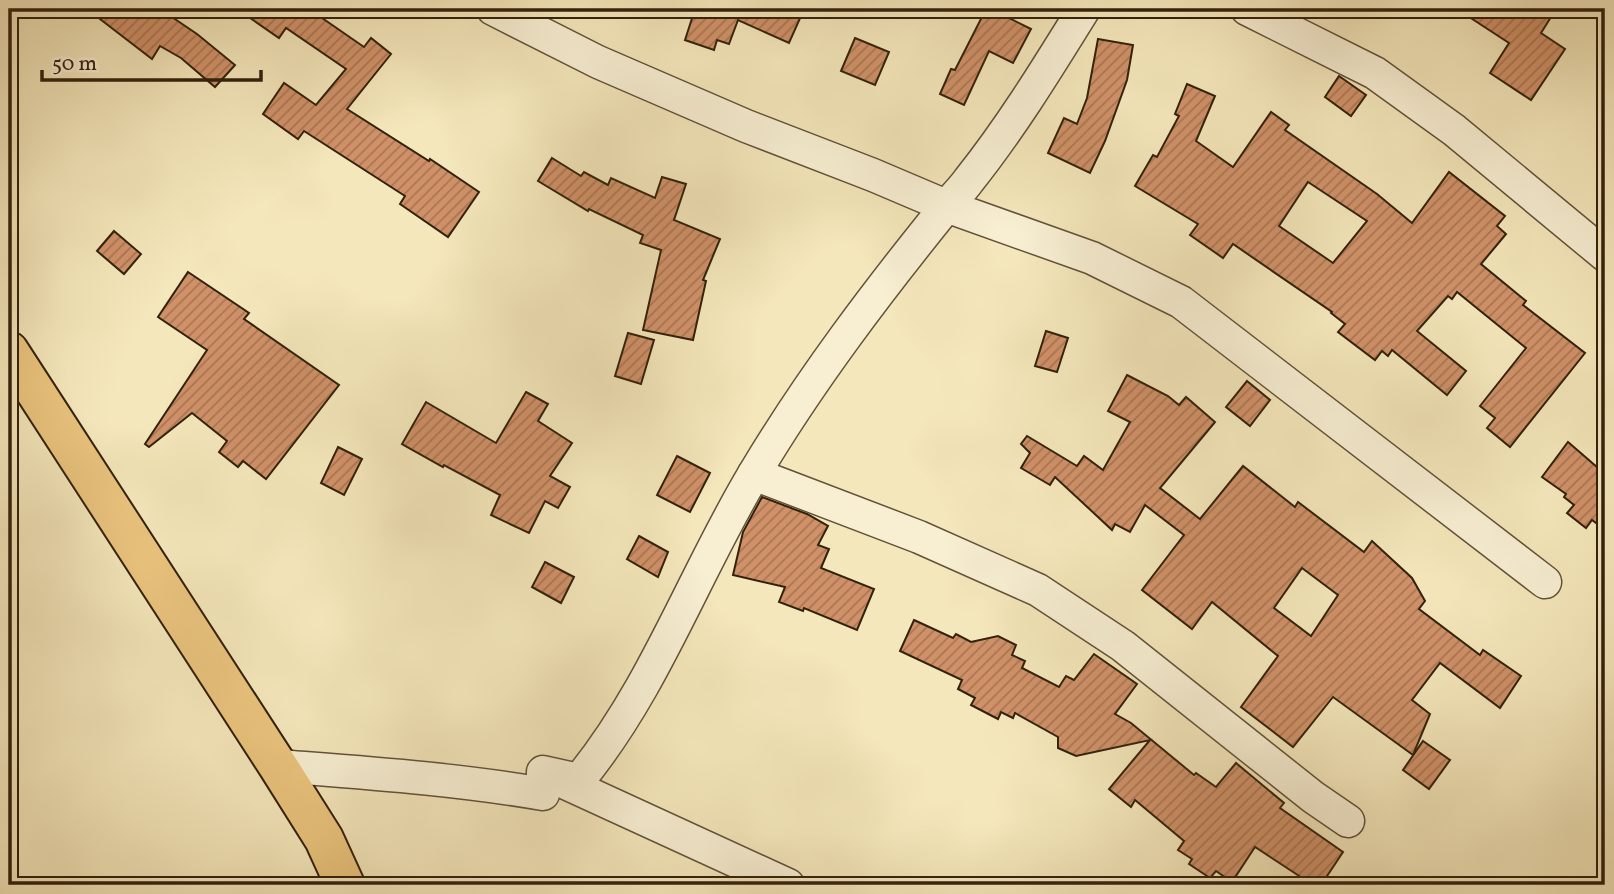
<svg xmlns="http://www.w3.org/2000/svg" width="1614" height="894" viewBox="0 0 1614 894" font-family="Vollkorn,serif">
<style>
.building{fill:url(#building-hatch);stroke:#32210c;stroke-width:2;fill-rule:evenodd}
.lines{fill:none;stroke-linecap:round;stroke-linejoin:round}
.minor-casing{stroke:#625238;stroke-width:35}
.trunk-casing{stroke:#32210c;stroke-width:42}
.minor{stroke:#f8efd3;stroke-width:32}
.trunk{stroke:#eac47e;stroke-width:38}
</style>
<defs>
<pattern id="building-hatch" width="6" height="6" patternUnits="userSpaceOnUse" patternTransform="scale(1.75)"><rect width="6" height="6" fill="#d09168"/><path d="M-1 1l2-2M0 6l6-6M5 7l2-2" fill="none" stroke="#a97654"/></pattern>
</defs>
<rect width="100%" height="100%" fill="#f4e7bb"/>
<filter id="stains"><feTurbulence type="fractalNoise" baseFrequency=".00286" numOctaves="4"/><feColorMatrix values="0 0 0 0 .2 0 0 0 0 .09 0 0 0 0 .02 0 0 0 .5 -.17"/></filter>
<radialGradient id="worn" r=".72"><stop offset=".6" stop-color="#630" stop-opacity="0"/><stop offset="1" stop-color="#630" stop-opacity=".3"/></radialGradient>
<!-- building -->
<g class="building">
<path d="M87,9H160L197,34L235,65L215,87L181,58L160,46L152,59Z"/>
<path d="M237,9H309L364,47L371,38L391,54L347,109L429,161L430,159L479,192L448,237L400,204L405,196L304,131L298,139L263,114L284,83L316,105L346,69L286,28L279,38Z"/>
<path d="M695,9H785L801,16L789,43L738,20L729,44L717,40L714,50L685,40Z"/>
<path d="M986,9H1009L1005,16L1031,29L1013,63L989,51L964,105L940,94L951,69L955,70Z"/>
<path d="M1457,9H1556L1541,33L1565,49L1531,100L1490,73L1509,43Z"/>
<path d="M855,38L889,52L875,85L841,71Z"/>
<path d="M1098,39L1133,45L1127,80L1105,141L1090,173L1048,153L1064,118L1077,124L1087,98Z"/>
<path d="M1339,76L1366,95L1351,116L1325,97Z"/>
<path d="M1187,84L1215,96L1196,141L1233,167L1271,112L1289,125L1285,130L1377,194L1412,223L1449,172L1505,216L1497,226L1506,234L1481,264L1526,301L1523,305L1585,353L1510,447L1487,428L1495,418L1480,406L1526,348L1457,292L1452,299L1448,296L1417,331L1466,371L1447,395L1392,350L1388,356L1382,351L1375,360L1338,332L1345,324L1331,313L1332,312L1233,244L1223,258L1190,235L1198,224L1135,186L1153,155L1157,157L1179,116L1175,114ZM1308,182L1367,221L1333,263L1279,226Z"/>
<path d="M552,158L581,176L584,172L608,185L611,178L655,198L662,177L686,184L674,220L720,239L703,280L706,281L693,340L643,330L661,250L640,243L643,235L589,209L588,211L538,181Z"/>
<path d="M114,231L141,254L124,274L97,251Z"/>
<path d="M188,272L249,313L244,319L339,385L266,479L243,461L238,467L219,452L227,441L192,413L149,447L145,444L207,350L158,317Z"/>
<path d="M1046,331L1068,338L1057,372L1035,366Z"/>
<path d="M628,333L654,340L641,384L615,376Z"/>
<path d="M1127,375L1168,396L1179,405L1186,397L1215,422L1160,488L1200,519L1243,466L1295,507L1298,502L1364,552L1372,541L1412,578L1425,601L1419,609L1480,655L1483,650L1521,676L1500,708L1440,663L1412,700L1430,714L1413,755L1333,697L1293,747L1241,707L1278,656L1212,602L1192,629L1142,590L1184,535L1145,505L1130,532L1115,524L1112,530L1055,477L1050,485L1021,468L1030,453L1021,444L1027,436L1077,466L1084,456L1103,470L1130,422L1108,411ZM1302,568L1338,595L1311,636L1274,608Z"/>
<path d="M1247,381L1270,400L1250,426L1226,407Z"/>
<path d="M526,392L548,404L538,421L572,443L550,476L570,487L558,508L545,501L529,533L491,515L500,495L444,465L443,467L402,444L426,402L496,443Z"/>
<path d="M1568,442L1605,474V530L1592,520L1586,528L1567,513L1574,505L1564,497L1566,494L1542,477Z"/>
<path d="M338,447L362,459L344,495L321,483Z"/>
<path d="M677,456L710,473L690,512L657,495Z"/>
<path d="M762,497L807,514L828,526L818,545L829,549L821,568L874,589L857,630L804,608L803,611L779,602L785,587L733,575L743,532Z"/>
<path d="M639,536L668,552L658,577L627,559Z"/>
<path d="M545,562L574,577L561,603L532,587Z"/>
<path d="M914,620L953,638L956,634L971,642L998,636L1016,645L1012,655L1025,661L1022,668L1059,687L1066,676L1074,680L1094,654L1137,684L1115,714L1131,723L1194,775L1196,773L1216,787L1236,763L1284,803L1280,808L1343,852L1321,885H1313L1255,847L1232,882L1216,871L1210,878L1189,864L1192,859L1178,850L1184,841L1135,800L1131,807L1109,789L1150,740L1076,756L1058,748V737L1015,713L1013,718L1001,712L998,719L971,705L975,698L958,689L962,680L900,651Z"/>
<path d="M1423,741L1450,760L1429,789L1403,770Z"/>
</g>
<g class="lines">
<defs>
<g id="minor">
<path d="M493,9L598,62L746,126L873,175L946,206L1092,258L1181,302L1545,582"/>
<path d="M1247,9L1375,73L1454,130L1605,255"/>
<path d="M754,474L919,537L1038,590L1123,646L1313,797L1348,821"/>
<path d="M278,766C367,773 456,779 543,794V772L579,780C654,689 694,574 754,474C810,380 877,292 945,208C953,198 962,190 969,180C1012,126 1048,67 1084,9"/>
<path d="M557,779L788,885"/>
</g>
<path id="trunk" d="M9,351L278,766L324,839L345,885"/>
</defs>
<!-- minor casing -->
<use href="#minor" class="minor-casing"/>
<!-- trunk casing -->
<use href="#trunk" class="trunk-casing"/>
<!-- minor -->
<use href="#minor" class="minor"/>
<!-- trunk -->
<use href="#trunk" class="trunk"/>
</g>
<!-- margin -->
<rect width="1614" height="894" fill="none" stroke="#f4e7bb" stroke-width="35"/>
<rect x="10" y="10" width="1593" height="873" fill="none" stroke="#32210c" stroke-width="3.5"/>
<rect x="18" y="18" width="1579" height="859" fill="none" stroke="#32210c" stroke-width="2"/>
<!-- scale -->
<path d="M42 70v10h219v-10" fill="none" stroke="#32210c" stroke-width="3.5"/>
<text x="52" y="70" font-size="21" fill="#32210c" stroke="#f8efd3" stroke-width="5" paint-order="stroke">50 m</text>
<rect width="100%" height="100%" filter="url(#stains)"/>
<rect width="100%" height="100%" fill="url(#worn)"/>
</svg>
